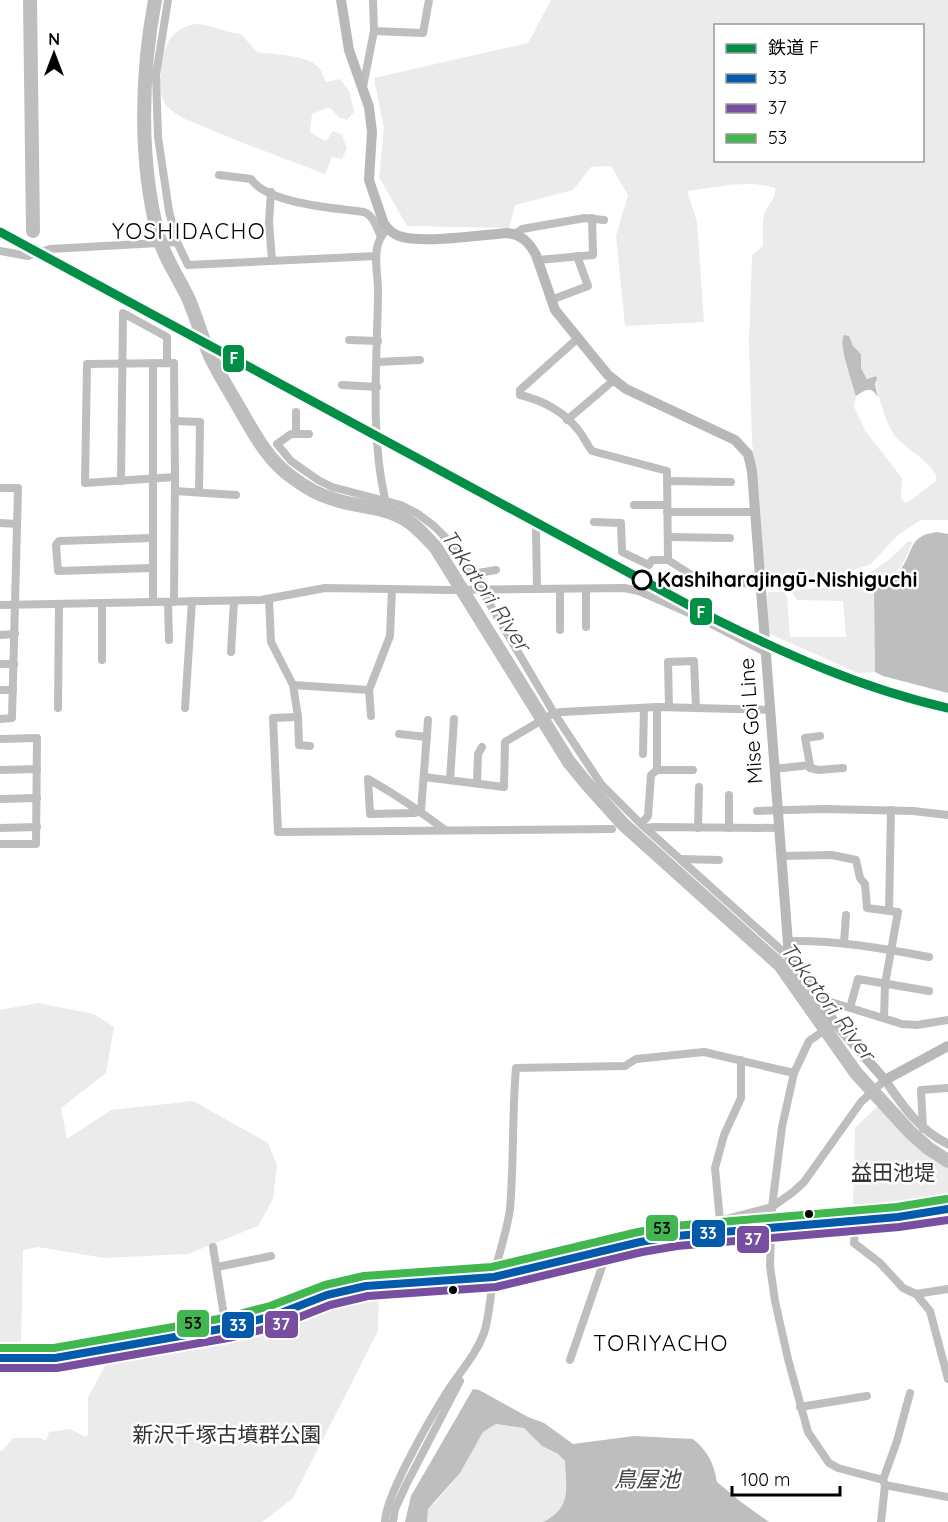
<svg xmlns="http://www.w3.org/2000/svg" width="948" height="1522" viewBox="0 0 948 1522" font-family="Quicksand,'Noto Sans JP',sans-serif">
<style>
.green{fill:#ebebeb;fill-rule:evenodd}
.water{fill:#bebebe}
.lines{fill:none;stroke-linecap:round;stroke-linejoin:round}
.river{stroke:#bebebe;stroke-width:14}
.minor{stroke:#bebebe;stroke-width:8}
.tertiary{stroke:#bebebe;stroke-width:9}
.secondary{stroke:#b8b8b8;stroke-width:10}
.bus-1-casing{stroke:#fff;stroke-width:12}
.bus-2-casing{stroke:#fff;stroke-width:12}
.bus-3-casing{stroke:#fff;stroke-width:12}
.bus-1{stroke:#045aaa;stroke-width:8}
.bus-2{stroke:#774ea0;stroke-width:8}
.bus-3{stroke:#42b750;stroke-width:8}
.rail-1-casing{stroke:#fff;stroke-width:14}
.rail-1{stroke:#028e46;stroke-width:9}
.stop-dot{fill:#fff;stroke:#000;stroke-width:3}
.bus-dot{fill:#000;stroke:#fff;stroke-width:2}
.labels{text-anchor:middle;stroke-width:5;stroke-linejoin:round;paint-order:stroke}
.stop-label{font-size:21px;font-weight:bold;fill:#000;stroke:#fff;text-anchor:start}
.street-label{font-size:21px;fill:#000;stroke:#fff}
.park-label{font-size:21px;fill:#323232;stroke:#fff}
.neighbourhood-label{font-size:22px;letter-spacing:1.5px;fill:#000;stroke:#fff}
.water-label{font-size:22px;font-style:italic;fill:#434343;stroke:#fff}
.line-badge{stroke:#fff;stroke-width:2}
.badge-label{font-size:16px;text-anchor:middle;font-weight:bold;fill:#fff}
.pale-badge-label{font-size:16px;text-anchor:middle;font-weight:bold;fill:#111}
</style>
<rect width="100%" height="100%" fill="#fff"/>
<!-- green -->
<g class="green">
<path d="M551,0H948V520H921L898,535L871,564L832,578L797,580L778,576L764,568L752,441L749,342L752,255L763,246C763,236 762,225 764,215C767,205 777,198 775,188C746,179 717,188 687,191L697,222L704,322L625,326L616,236L628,195L611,166L591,167L573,190L515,205L509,228L407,226L379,177L384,129L374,78L528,43ZM716,26H922V160H716ZM849,336L853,346L861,354V368L868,379L875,376C876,390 886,426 896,437C908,450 928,460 936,475V481C925,488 917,497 906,503L901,499L902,478L866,432L856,411L854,406L856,396L851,374L846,365L845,353Z"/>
<path d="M194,24C213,24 225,33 241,34L257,52C273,55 309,54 320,69C322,73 324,78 326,82L340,79L349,91L354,112L347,120L340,118L329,107L312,114L310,132L323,140H327L333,131L342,135L347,148L342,159L332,157L325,174C283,158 241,143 200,125C190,121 175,116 168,107C157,95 160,78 162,63C165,41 173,30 194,24Z"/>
<path d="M913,541C902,568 898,574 874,591L875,672L858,673L768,633L767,596L769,592H784L787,597L790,637H846L843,601L797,600L791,591C843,586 870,582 907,542Z"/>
<path d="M38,1003L94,1014L114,1027L106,1073L61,1108L67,1139L111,1110L193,1101L268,1143L277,1165L273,1199L258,1226L188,1254L105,1258L38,1247L23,1250L21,1345L0,1349V1010Z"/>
<path d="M879,1105L926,1151L948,1165V1201L914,1212L853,1215L855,1128Z"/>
<path d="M379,1292L378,1331L293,1498L265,1520L260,1522H0V1451H2L13,1438H40L46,1441L49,1432L70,1429L86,1437L88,1435V1397L105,1366L122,1349L232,1335L301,1308L309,1318L330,1301Z"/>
<path d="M496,1424L524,1428L542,1446L558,1454L565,1461C566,1490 572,1507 543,1522H427L428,1509L436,1502L460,1473L483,1432Z"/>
</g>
<!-- water -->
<g class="water">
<path d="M844,335L849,336L853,346L861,354V368L867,379L876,376L877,378L875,384L878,398C871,385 866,390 856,396L855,394C852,379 838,346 844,335Z"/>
<path d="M937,532L948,534V693L883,676L875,672L874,590C883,584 893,579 900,570C915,551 907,536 937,532Z"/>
<path d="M473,1389L479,1390L528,1417L544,1423L573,1444L634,1436L693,1439C708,1451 714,1464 717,1482L741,1502L769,1522H543C572,1507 566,1490 565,1461L558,1454L542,1446L524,1428L496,1424L483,1432L460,1473L428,1509L427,1522H405L411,1496Z"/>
</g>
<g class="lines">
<!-- river -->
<g class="river">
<path d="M30,0L33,231"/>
<path d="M155,0C141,74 139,161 158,234C164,258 179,278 189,300C196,317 201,334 208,351C215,368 225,383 234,399C251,427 265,459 293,478C305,487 318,495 333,499C355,507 381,506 403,518C416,525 426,537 436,548L569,762L587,784L623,824L780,965L856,1073L910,1132L928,1148L948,1161"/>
</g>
<!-- minor -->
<g class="minor">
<path d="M168,0L156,75L158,137L169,211L177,242L188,265L376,256"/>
<path d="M374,31L423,33L429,0"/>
<path d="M363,87L374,31L373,0"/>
<path d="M219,175L251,179C268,204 335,208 364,212C374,216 377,228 381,237"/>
<path d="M271,192L269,222L272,260"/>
<path d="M515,234L522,229L585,218L604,220"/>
<path d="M0,251L28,256L50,249L177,242"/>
<path d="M538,260L593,255L592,218"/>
<path d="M551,300L588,286L577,256"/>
<path d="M577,339L520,390V395C542,400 565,412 579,431C584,437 587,445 592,451L667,471L668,560"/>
<path d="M349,340L378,341"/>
<path d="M377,362L420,360"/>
<path d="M153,363V602"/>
<path d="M174,363L175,477L85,483L87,364Z"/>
<path d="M342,385L377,387"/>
<path d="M567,420L614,380"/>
<path d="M174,421L200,422L199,492"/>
<path d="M296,434V412"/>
<path d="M309,434H291L277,444L291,461L318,480L332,487L401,505L418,514L434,526L449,541L472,574L554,713L601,784L641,824L789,957"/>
<path d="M121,481L123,313L167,337V363"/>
<path d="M667,481L731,482"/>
<path d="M0,488H18L12,718L0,719"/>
<path d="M175,491L236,495"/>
<path d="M385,499C370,433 377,362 378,295C379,279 373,260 378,244C380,238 383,233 388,229"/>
<path d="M634,505H667"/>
<path d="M667,512H756"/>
<path d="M594,522L621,523L622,552L649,565L652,560H668L701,581L762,584"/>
<path d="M0,523L17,524"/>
<path d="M536,528L537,589"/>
<path d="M668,537L730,538"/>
<path d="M152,568L58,571L56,545L59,541L152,538"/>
<path d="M472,574L496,570"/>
<path d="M586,589V627"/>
<path d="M269,599L271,642L293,685L298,717L299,745L310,746"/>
<path d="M168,602L169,640"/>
<path d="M174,602L175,477"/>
<path d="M102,603V660"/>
<path d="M0,605L261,600L325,588L450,590L624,588L639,591L696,616L765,652"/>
<path d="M560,630V589"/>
<path d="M0,635L15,634"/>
<path d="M231,652L234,601"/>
<path d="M0,664H14"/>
<path d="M293,685L369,690"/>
<path d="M0,690H13"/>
<path d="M669,707L668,662L694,661L696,708"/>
<path d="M58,708L59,605"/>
<path d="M185,708L192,601"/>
<path d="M371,716L369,690L390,636L392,589"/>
<path d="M298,717L273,718L278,832L612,829"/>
<path d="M428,720L421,811L415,813L370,814L368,779C395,794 420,811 445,830"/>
<path d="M399,734L427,737"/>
<path d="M0,739L37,738L36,844H0"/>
<path d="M643,754L644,708"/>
<path d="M810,765L805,738L820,736"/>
<path d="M774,769L810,765V768L819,770L843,768"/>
<path d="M0,770L37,769"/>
<path d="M657,770H693"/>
<path d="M424,777L504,787L505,742L554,713L562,712L657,707L769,710"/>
<path d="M450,780L454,719"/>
<path d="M477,782L478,754L482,747"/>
<path d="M0,799L37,798"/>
<path d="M757,811L824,809L913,811L948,815"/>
<path d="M641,824L648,816L651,775L657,770V707"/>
<path d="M0,828L37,827"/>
<path d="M646,828L655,827L779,828"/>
<path d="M698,828L699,787"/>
<path d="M729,828V795"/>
<path d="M782,856L832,855L856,860L860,878L865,884L867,908L898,912L885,984L884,1018"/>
<path d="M681,859L719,860"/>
<path d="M889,911L891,810"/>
<path d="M788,941C836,940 881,948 929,957"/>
<path d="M844,943L846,915"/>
<path d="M818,998L902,1024L917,1025L948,1020"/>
<path d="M850,1008L858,979L929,991"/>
<path d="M835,1023L809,1041L794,1073L782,1127L772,1207L770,1266L775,1301L788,1359L808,1432L829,1463L838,1468L883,1480L885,1485L948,1497"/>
<path d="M923,1129L921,1090L948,1088"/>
<path d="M720,1221L715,1168L724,1135L741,1098V1060"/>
<path d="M856,1221L854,1243L880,1263L903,1288L916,1294L930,1311L948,1379"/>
<path d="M677,1236L684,1230L772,1207L793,1192L804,1182L861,1102L885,1080"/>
<path d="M213,1247L226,1328"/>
<path d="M217,1267L271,1256"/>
<path d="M916,1294L948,1289"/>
<path d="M570,1360L605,1258L604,1251"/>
<path d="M800,1407L867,1396"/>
<path d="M883,1480L897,1441L910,1393"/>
<path d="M385,1522C385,1497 430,1419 445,1395C458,1374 475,1357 484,1333C490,1314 490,1295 494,1275C499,1253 507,1231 510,1209C514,1162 512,1114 516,1068L625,1066L636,1059L704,1052L794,1073"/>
<path d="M393,1522L395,1509L406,1485L460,1381"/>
<path d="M881,1522L885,1485"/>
</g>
<!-- tertiary -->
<path class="tertiary" d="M885,1080C903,1106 919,1130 948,1144"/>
<!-- secondary -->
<g class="secondary">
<path d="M341,0L349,50L369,107L372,132L369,180L384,224C388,229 393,234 399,236C421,244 482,235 507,233C522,235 529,242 536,255L555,310L608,375L626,389L735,440L748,454L752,471L789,957L835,1023L885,1080L948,1046"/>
<path d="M0,1358H55L226,1328L273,1316L327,1295L366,1286L494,1277L640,1242L676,1236L898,1217L948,1209"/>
</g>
<defs>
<path id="bus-1" d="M0,1358H55L226,1328L273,1316L327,1295L366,1286L494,1277L640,1242L676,1236L898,1217L948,1209"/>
<path id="bus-2" d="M0,1368H57L228,1338L277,1326L330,1305L368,1296L496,1287L642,1252L677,1246L899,1227L948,1220"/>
<path id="bus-3" d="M0,1348H54L224,1318L270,1306L325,1285L364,1276L492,1267L638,1232L674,1226L897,1207L946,1199"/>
</defs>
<!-- bus-1 casing -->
<use href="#bus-1" class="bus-1-casing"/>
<!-- bus-2 casing -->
<use href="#bus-2" class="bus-2-casing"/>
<!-- bus-3 casing -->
<use href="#bus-3" class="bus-3-casing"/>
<!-- bus-1 -->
<use href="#bus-1" class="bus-1"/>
<!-- bus-2 -->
<use href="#bus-2" class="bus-2"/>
<!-- bus-3 -->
<use href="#bus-3" class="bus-3"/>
<defs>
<path id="rail-1" d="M0,232L707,615C785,654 863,689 948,708"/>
</defs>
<!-- rail-1 casing -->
<use href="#rail-1" class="rail-1-casing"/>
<!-- rail-1 -->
<use href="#rail-1" class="rail-1"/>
</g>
<!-- markers -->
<circle class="stop-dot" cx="642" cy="580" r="9"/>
<g class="bus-dot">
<circle cx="809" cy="1214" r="5"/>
<circle cx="453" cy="1290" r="5"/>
</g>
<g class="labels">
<!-- stop labels -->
<g class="stop-label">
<text x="657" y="587">Kashiharajingū-Nishiguchi</text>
</g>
<!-- street labels -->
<g class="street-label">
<text transform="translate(751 721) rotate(-94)" y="7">Mise Goi Line</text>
</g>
<!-- park labels -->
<g class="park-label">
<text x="893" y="1180">益田池堤</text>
<text x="227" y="1442">新沢千塚古墳群公園</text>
</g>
<!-- neighbourhood labels -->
<g class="neighbourhood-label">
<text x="189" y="239">YOSHIDACHO</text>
<text x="661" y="1351">TORIYACHO</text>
</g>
<!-- water labels -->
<g class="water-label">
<text transform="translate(486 590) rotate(56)" y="8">Takatori River</text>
<text transform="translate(828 1001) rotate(53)" y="8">Takatori River</text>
<text x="647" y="1487">鳥屋池</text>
</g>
</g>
<g class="line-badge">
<rect x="222" y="344" width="23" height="29" rx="6" fill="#028e46"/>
<rect x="689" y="597" width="24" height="29" rx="6" fill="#028e46"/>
<rect x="645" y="1214" width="34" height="28" rx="6" fill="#42b750"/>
<rect x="691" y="1219" width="35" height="29" rx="6" fill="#045aaa"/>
<rect x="736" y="1225" width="34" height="29" rx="6" fill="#774ea0"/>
<rect x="176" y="1309" width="34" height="29" rx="6" fill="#42b750"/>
<rect x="264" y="1310" width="35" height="29" rx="6" fill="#774ea0"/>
<rect x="221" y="1311" width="34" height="28" rx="6" fill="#045aaa"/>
</g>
<g class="badge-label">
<text x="234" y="364">F</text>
<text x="701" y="618">F</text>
<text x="708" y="1239">33</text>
<text x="753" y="1245">37</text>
<text x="281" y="1330">37</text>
<text x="238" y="1331">33</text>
</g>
<g class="pale-badge-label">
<text x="662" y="1234">53</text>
<text x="193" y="1329">53</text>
</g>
<!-- legend -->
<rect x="714" y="24" width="210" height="138" fill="#ffffff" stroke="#999999" stroke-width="1.5"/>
<rect x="726" y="44" width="30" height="9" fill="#028e46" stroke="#999999" stroke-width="1.5"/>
<text x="768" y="54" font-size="18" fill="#000000">鉄道 F</text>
<rect x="726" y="74" width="30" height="9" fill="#045aaa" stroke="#999999" stroke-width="1.5"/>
<text x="768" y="84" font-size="18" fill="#000000">33</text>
<rect x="726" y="104" width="30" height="9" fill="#774ea0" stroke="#999999" stroke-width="1.5"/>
<text x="768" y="114" font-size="18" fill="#000000">37</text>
<rect x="726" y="134" width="30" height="9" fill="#42b750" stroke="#999999" stroke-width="1.5"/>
<text x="768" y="144" font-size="18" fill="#000000">53</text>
<!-- north arrow -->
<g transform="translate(54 54)" stroke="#ffffff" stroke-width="4.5" paint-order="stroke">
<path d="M0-4.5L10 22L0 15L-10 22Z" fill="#000000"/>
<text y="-9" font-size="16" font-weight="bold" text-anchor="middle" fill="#000000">N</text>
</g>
<!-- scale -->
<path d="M732 1486v9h108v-9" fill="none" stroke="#000000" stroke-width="3"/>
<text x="741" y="1486" font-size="18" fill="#000000" stroke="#ffffff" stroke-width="4.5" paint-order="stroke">100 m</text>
</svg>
